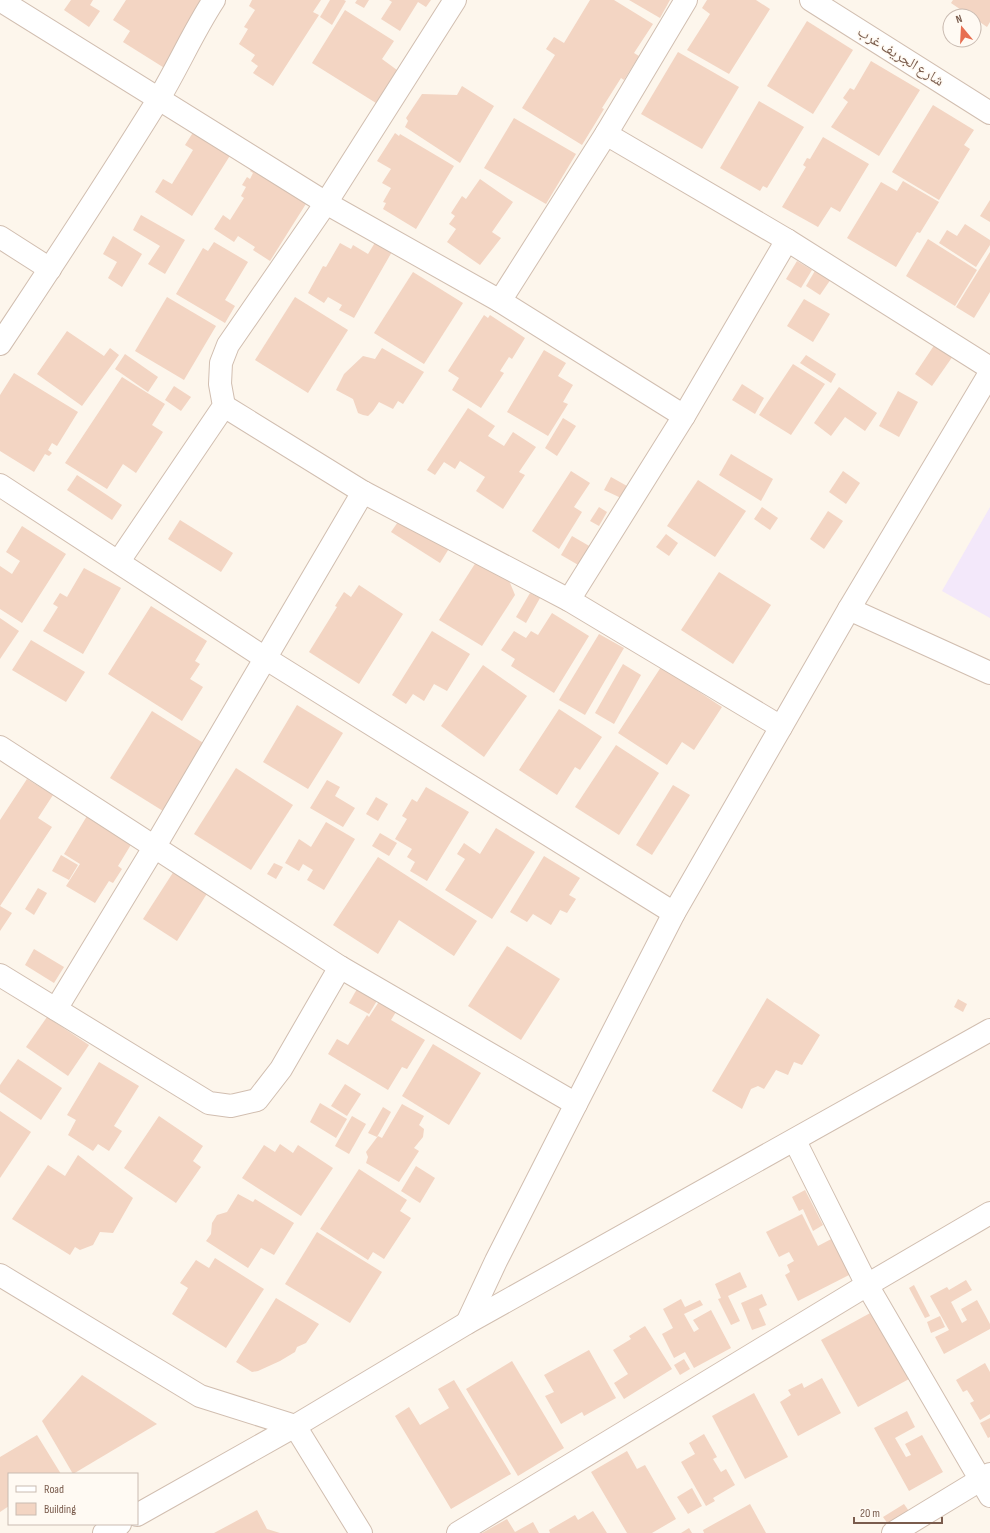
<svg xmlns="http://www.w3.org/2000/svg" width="990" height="1533" viewBox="0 0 990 1533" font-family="'Sofia Sans Condensed','Noto Naskh Arabic',sans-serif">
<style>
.education{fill:#f3e8fa}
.building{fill:#f3d5c3}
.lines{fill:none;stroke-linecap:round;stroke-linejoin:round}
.minor-casing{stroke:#d1beb0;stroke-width:24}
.minor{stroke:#fff;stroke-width:22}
.labels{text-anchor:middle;stroke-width:3;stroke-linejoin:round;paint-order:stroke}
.street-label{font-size:15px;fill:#7a5c4d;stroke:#fffaf3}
</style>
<rect width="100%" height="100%" fill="#fdf6ec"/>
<!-- education -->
<path class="education" d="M990,507V618L942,591Z"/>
<!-- building -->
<g class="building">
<path d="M71,0H93L90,5L100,11L89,27L64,10Z"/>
<path d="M126,0H209L166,69L123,42L130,31L113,20Z"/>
<path d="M252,0H321L313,12L319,15L273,86L253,73L258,66L251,61L255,55L239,44L248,29L244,27L255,10L249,6Z"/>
<path d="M330,0H344L346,1L332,25L320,17Z"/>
<path d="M357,0H369L364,8L355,3Z"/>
<path d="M389,0H431L426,7L418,2L400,31L381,19L392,2Z"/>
<path d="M590,0H614L653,24L634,53L639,56L624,80L621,78L602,108L604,109L582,145L522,108L555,55L546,49L554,37L564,43Z"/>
<path d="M629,0H670L660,18Z"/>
<path d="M707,0H756L770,9L729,74L687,50L710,14L702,8Z"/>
<path d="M953,0H990V22L987,27L974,18V16H970L951,3Z"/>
<path d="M345,10L394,41L382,59L397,70L376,103L312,63Z"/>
<path d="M807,21L853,50L813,114L767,86Z"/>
<path d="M678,52L739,87L702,149L641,114Z"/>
<path d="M871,61L920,90L879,156L831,127L848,102L843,98L850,88L854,90Z"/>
<path d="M462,86L494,106L460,163L405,127L408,121L406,118L422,94L457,95Z"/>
<path d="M759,101L804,127L767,188L763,186L760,191L720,168Z"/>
<path d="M933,105L974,130L964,145L970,149L939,200L892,172Z"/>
<path d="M514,118L576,154L546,204L484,168Z"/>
<path d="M194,131L231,154L192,216L155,192L163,179L172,184L193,150L185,145Z"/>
<path d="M395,133L399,136L400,134L454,166L416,229L383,209L386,203L383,202L391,188L382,183L391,169L377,161Z"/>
<path d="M823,137L869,164L840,212L831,207L818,227L782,207L806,167L803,165L807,158L810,159Z"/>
<path d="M254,165L309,199L270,261L253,250L255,247L238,236L234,242L214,229L223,215L230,220L244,198L241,196L246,187L242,185L247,177L250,179L253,173L250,171Z"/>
<path d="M480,179L513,202L492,232L501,238L480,265L447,242L456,229L449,224L455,216L451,213L462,196L466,199Z"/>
<path d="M903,181L939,202L920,233L917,232L896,267L847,238L881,182L897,191Z"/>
<path d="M990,200V222L980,216Z"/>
<path d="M141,215L185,240L165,274L148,264L160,246L133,230Z"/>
<path d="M965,224L990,240V245L976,267L939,243L947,230L957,236Z"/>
<path d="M113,236L142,254L122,287L108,278L117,262L103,254Z"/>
<path d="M928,239L977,270L955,306L906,276Z"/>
<path d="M376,241L393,250L354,318L339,310L342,305L328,297L324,303L308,293L323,266L326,267L340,243L351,249L353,245L368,254Z"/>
<path d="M214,242L248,262L225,300L235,306L225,323L176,294L203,248L208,251Z"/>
<path d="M990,252V292L974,318L956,307Z"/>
<path d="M797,261L812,270L801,288L786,279Z"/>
<path d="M816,269L831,279L820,295L806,286Z"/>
<path d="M413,272L463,303L424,364L374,333Z"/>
<path d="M167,297L216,326L184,380L135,351Z"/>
<path d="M295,297L348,330L308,393L255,360Z"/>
<path d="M804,299L830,314L813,342L787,326Z"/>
<path d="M484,315L488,318L490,315L525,338L512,359L509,357L500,371L504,373L481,408L452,390L459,378L448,371Z"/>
<path d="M67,331L104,356L110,348L119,355L82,406L37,374Z"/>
<path d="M935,344L953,356L932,386L915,374Z"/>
<path d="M382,348L424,372L403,404L398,401L393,409L379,402L373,411L368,416L363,415L358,413L353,399L336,390L344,374L363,356L375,359Z"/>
<path d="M544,350L566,363L558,376L573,385L563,402L568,404L548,436L507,412Z"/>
<path d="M125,354L158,377L148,392L115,369Z"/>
<path d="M806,355L836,374L831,383L800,363Z"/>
<path d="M793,364L825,384L791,435L759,415Z"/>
<path d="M14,373L78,412L57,446L52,443L48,450L52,453L49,456L45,454L34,472L0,451V395Z"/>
<path d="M122,377L165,404L152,425L163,432L136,473L123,464L107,489L65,463Z"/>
<path d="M742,384L764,398L755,414L732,400Z"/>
<path d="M174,386L191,397L181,411L165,400Z"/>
<path d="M839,387L877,413L865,431L845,417L831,436L814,423Z"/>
<path d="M898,391L918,402L899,437L879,426Z"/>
<path d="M468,408L495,426L488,436L504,446L513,432L536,447L519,472L525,475L503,509L476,491L485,477L460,461L455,469L444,462L435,475L427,470Z"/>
<path d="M563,418L576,426L557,456L545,448Z"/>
<path d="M731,454L773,479L761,501L719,475Z"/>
<path d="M571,471L590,483L574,507L582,512L559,549L532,531Z"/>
<path d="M843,471L860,483L846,504L829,492Z"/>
<path d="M77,475L122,505L112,520L67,490Z"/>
<path d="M611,477L627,486L621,498L604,490Z"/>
<path d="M698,480L746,511L715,557L667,526Z"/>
<path d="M599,507L607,512L599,526L590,521Z"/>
<path d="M762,507L778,518L770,530L754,519Z"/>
<path d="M828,511L843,521L824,549L810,539Z"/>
<path d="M402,516L450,547L440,563L391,532Z"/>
<path d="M180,520L233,553L221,572L168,539Z"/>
<path d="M22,526L66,554L22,623L0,609V566L12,574L20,561L6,552Z"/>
<path d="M666,534L678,543L669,556L656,547Z"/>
<path d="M572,536L591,547L580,566L561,555Z"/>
<path d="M478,559L508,578L515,595L482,646L439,620Z"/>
<path d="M84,568L121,588L83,654L43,631L58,607L53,604L60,593L67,597Z"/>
<path d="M719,572L771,605L733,664L681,630Z"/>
<path d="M359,585L403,614L359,684L309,652L337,607L335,606L344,592L351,597Z"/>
<path d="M530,593L540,598L526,623L516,617Z"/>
<path d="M151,606L207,641L195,661L200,664L190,679L203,687L182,721L108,674Z"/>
<path d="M552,613L589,636L554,693L511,666L515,659L501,650L514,631L526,638L531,631L538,635Z"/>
<path d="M0,618L19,631L0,659Z"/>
<path d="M432,631L470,654L447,691L434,684L424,701L413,694L406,704L392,695Z"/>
<path d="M599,634L624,648L585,715L559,700Z"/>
<path d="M31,640L85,672L66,702L12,670Z"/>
<path d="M623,664L641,675L614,724L595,713Z"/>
<path d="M483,665L527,696L484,757L441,726Z"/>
<path d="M661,667L722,707L694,750L682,742L667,765L618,733Z"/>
<path d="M297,705L343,733L308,789L263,762Z"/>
<path d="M559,709L602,737L580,770L575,767L557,795L519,770Z"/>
<path d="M152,711L205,744L163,811L110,778Z"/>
<path d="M616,745L659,773L619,835L575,807Z"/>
<path d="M236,768L293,805L251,870L194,834Z"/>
<path d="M27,779L53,795L38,818L52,827L0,906L12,913L0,931V820Z"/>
<path d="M327,780L340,787L335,796L355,808L343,827L310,808Z"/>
<path d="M673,785L690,795L652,855L636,845Z"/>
<path d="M426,787L469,812L427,881L410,871L415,862L407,857L412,849L395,839L407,819L402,816L412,799L417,802Z"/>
<path d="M376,797L388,804L378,821L366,814Z"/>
<path d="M90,811L132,843L118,866L122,869L113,883L109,881L95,903L66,886L80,864L64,854Z"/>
<path d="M326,822L355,839L324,890L307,880L313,870L303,864L299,871L285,863L299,839L311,847Z"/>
<path d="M496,828L535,852L492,919L445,890L465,859L457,854L464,843L480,854Z"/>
<path d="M380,833L397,843L389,856L372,846Z"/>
<path d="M61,855L78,865L69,880L52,871Z"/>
<path d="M544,856L580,878L569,895L576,899L567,913L560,910L551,925L533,914L527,922L510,912Z"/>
<path d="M378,857L477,921L454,956L399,920L378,954L333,925Z"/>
<path d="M274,863L283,867L276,879L267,874Z"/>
<path d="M174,871L208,892L177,941L143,919Z"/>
<path d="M38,888L47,893L34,915L25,909Z"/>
<path d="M507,946L560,979L521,1040L468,1006Z"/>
<path d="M34,949L64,967L54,983L25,965Z"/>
<path d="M361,982L381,994L369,1014L349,1003Z"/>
<path d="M382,997L399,1007L391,1020L425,1040L407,1069L402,1067L388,1090L328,1054L337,1039L348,1045L367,1015L369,1017Z"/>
<path d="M767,998L820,1035L802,1065L794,1062L788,1075L776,1070L764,1089L758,1086L751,1089L742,1109L712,1091Z"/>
<path d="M958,999L967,1004L963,1012L954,1007Z"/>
<path d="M47,1017L89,1045L68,1076L26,1047Z"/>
<path d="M433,1044L481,1073L449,1125L402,1096Z"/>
<path d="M18,1059L62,1088L41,1120L0,1092V1085Z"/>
<path d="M99,1062L139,1086L114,1126L122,1131L109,1151L98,1144L93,1151L68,1135L76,1120L67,1115Z"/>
<path d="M345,1084L361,1094L347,1116L331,1106Z"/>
<path d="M320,1103L347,1119L336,1138L310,1122Z"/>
<path d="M402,1104L424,1116L419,1125L424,1129L423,1137L414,1148L419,1151L399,1182L366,1163L368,1157L366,1152L378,1136L382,1138Z"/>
<path d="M383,1107L391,1112L377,1137L368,1133Z"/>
<path d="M0,1111L31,1132L0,1178Z"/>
<path d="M159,1116L203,1146L193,1161L201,1167L176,1203L124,1168Z"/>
<path d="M352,1116L366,1124L349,1154L335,1146Z"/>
<path d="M280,1144L293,1153L298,1145L333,1168L301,1216L242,1178L264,1145L275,1152Z"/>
<path d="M78,1155L133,1198L113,1233L100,1232L93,1245L80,1250L75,1247L70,1255L12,1219L48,1165L65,1176Z"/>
<path d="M416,1166L435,1178L420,1203L401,1191Z"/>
<path d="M359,1169L407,1200L400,1211L411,1218L384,1259L373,1252L368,1260L320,1229Z"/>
<path d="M805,1190L823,1225L813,1231L803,1209L799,1211L792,1197Z"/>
<path d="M238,1194L253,1202L255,1199L294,1223L274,1255L261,1248L248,1268L206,1241L211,1234L212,1223L217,1215L227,1212Z"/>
<path d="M802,1214L818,1246L835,1237L853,1273L798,1301L785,1275L790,1272L787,1265L794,1261L789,1252L779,1257L766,1232Z"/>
<path d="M317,1232L382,1272L350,1323L285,1284Z"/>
<path d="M215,1258L264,1289L226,1348L172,1314L188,1288L180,1283L196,1260L209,1268Z"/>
<path d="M740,1272L747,1287L728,1296L740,1321L731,1325L718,1299L721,1298L715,1284Z"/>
<path d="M966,1280L972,1290L951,1302L962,1323L967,1320L961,1309L977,1300L990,1324V1329L944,1354L935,1337L949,1330L930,1296L947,1287L949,1290Z"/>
<path d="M914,1285L930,1316L925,1318L909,1288Z"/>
<path d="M762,1294L767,1305L759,1309L766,1325L752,1330L741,1303Z"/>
<path d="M276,1298L319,1324L306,1343L297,1347L295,1352L280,1361L258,1371L252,1372L236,1362Z"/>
<path d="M681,1299L685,1307L700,1300L703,1305L684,1314L694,1332L699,1329L693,1320L711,1310L731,1348L694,1368L685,1352L674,1358L662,1334L673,1328L663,1309Z"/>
<path d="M872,1312L909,1379L858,1407L821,1340Z"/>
<path d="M940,1316L945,1327L931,1333L927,1322Z"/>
<path d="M645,1326L672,1369L624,1399L614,1383L628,1374L613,1350L631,1339L629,1336Z"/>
<path d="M589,1350L616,1398L584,1416L582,1412L561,1424L545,1396L554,1392L544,1375Z"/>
<path d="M684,1359L690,1369L680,1375L674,1365Z"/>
<path d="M512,1361L564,1448L518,1476L466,1389Z"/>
<path d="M985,1363L990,1372V1414L980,1420L970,1403L974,1401L967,1390L963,1392L956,1380Z"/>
<path d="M82,1375L157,1424L73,1474L42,1421Z"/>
<path d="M822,1378L841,1413L798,1436L780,1402L791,1395L788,1390L802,1383L804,1388Z"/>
<path d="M454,1380L511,1474L451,1509L395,1416L409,1407L420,1425L449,1408L438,1389Z"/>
<path d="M754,1393L788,1457L745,1479L712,1416Z"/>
<path d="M907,1411L915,1427L895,1438L906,1457L911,1455L905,1444L922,1435L943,1472L909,1491L874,1428Z"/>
<path d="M990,1418V1437L988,1438L980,1423Z"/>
<path d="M704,1434L717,1457L713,1459L721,1472L726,1469L735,1485L713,1498L715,1501L706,1506L681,1462L695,1454L689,1443Z"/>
<path d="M37,1435L61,1474H9V1506L0,1512V1457Z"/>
<path d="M627,1451L637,1469L645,1465L676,1519L652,1533H627L591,1472Z"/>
<path d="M692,1488L702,1506L688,1514L677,1497Z"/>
<path d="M750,1504L766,1533H704L703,1530Z"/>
<path d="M904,1504L911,1514L890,1527L883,1517Z"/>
<path d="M257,1510L267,1529L280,1533H214Z"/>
<path d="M593,1511L607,1533H550L549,1530L575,1515L578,1520Z"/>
<path d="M507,1519L515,1532L533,1522L539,1533H482Z"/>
<path d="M689,1528L692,1533H681Z"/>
</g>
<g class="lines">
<defs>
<g id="minor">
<path d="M0,0L326,203L500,301L684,416"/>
<path d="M811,0L990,113"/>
<path d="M606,134L787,240L990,368"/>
<path d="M0,237L50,269"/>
<path d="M500,301L606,134L686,0"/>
<path d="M0,344C54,263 107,182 158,100C178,67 193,32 214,0"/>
<path d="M224,406L363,492L569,600L781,727"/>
<path d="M0,485L265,658L674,913"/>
<path d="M119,561L224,406L220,384L221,363L228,345L326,203L455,0"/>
<path d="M569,600L684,416L787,240"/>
<path d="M849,609L990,673"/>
<path d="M0,747L340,967L576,1104"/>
<path d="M0,975L209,1103L231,1106L257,1100L281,1069L340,967"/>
<path d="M56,1009L155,846L363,492"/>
<path d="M795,1141L867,1285L990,1496"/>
<path d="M0,1275L200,1396L295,1426L361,1533"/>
<path d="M467,1323L496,1261L576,1104L674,913L849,609L990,373"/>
<path d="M137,1515L295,1426L467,1323L990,1030"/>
<path d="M104,1533L120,1524"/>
<path d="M458,1533L867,1285L990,1213"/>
<path d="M893,1533L990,1474"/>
</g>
</defs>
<!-- minor casing -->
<use href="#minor" class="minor-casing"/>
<!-- minor -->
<use href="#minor" class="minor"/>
</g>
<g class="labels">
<!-- street labels -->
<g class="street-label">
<text transform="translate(901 56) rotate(32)" y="5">شارع الجريف غرب</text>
</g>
</g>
<!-- legend -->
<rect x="8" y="1473" width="130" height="52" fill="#fffaf3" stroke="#cabbb1"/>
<rect x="16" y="1486" width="20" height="6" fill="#ffffff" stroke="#cabbb1"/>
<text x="44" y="1493" font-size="12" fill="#7a5c4d">Road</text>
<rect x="16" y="1503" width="20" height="12" fill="#f3d5c3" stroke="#cabbb1"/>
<text x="44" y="1513" font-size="12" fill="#7a5c4d">Building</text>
<!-- north arrow -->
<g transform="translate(962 28) rotate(342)"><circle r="19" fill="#fffaf3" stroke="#cabbb1"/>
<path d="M0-3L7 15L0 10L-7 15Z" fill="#e76f51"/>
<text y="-6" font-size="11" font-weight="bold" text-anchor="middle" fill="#7a5c4d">N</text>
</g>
<!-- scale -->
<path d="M854 1517v6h88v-6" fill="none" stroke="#7a5c4d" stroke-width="2"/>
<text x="860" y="1517" font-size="12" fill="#7a5c4d" stroke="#fffaf3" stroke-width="3" paint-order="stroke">20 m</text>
</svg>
